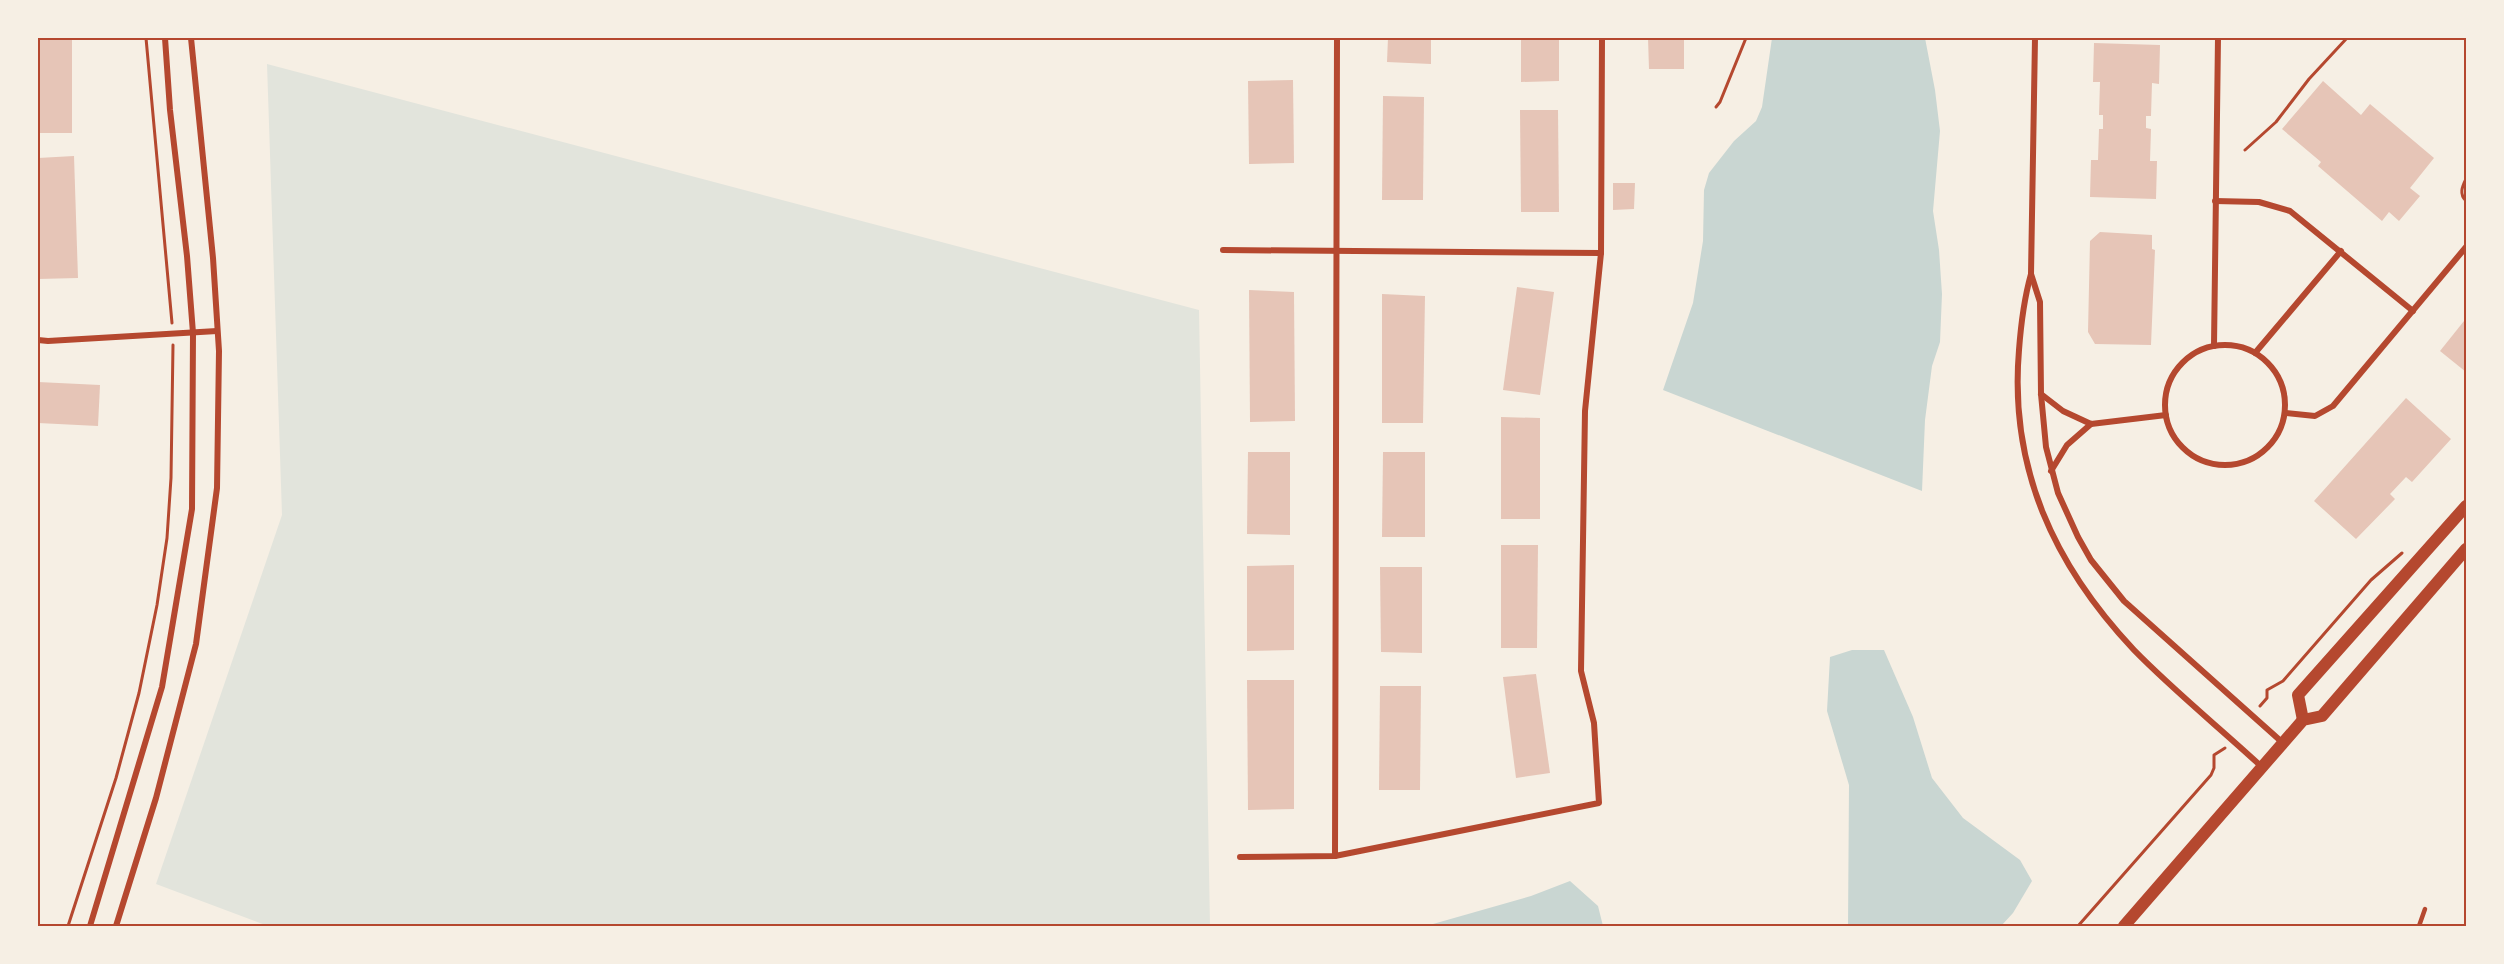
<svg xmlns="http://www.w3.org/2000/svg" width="2504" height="964" viewBox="0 0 2504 964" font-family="Lato,sans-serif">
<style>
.green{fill:#e2e4dc}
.water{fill:#c9d6d2}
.building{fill:#e6c5b7}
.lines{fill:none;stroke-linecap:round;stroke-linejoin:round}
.path{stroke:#b5482f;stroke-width:3}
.service{stroke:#b5482f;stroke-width:4.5}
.minor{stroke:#b5482f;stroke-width:6}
.secondary{stroke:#b5482f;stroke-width:12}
.neatline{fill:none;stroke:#b5482f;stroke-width:2}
</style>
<rect width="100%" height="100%" fill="#f6efe4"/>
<!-- green -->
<path class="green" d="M267,64L1199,310L1210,926H268L156,884L282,515Z"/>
<!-- water -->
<g class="water">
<path d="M1772,38H1925L1935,90L1940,131L1933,211L1939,250L1942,294L1940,342L1932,366L1925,420L1922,491L1663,390L1693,303L1703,241L1704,190L1709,173L1734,141L1756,121L1762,107Z"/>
<path d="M1852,650H1884L1913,717L1932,778L1963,818L2020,860L2032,881L2013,913L2001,926H1848L1849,785L1827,711L1830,657Z"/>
<path d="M1570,881L1598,906L1603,926H1426L1531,896Z"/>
</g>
<!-- building -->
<g class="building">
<rect x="38" y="38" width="34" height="95"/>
<path d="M1388,38H1431V64L1387,62Z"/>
<path d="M1521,38H1559V81L1521,82Z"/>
<path d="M1648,38H1684V69H1649Z"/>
<path d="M2094,43L2160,45L2159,84L2152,83L2151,116H2146V128L2151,129L2150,161H2157L2156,199L2090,197L2091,160H2098L2099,129H2103V115H2099L2100,82H2093Z"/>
<path d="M1293,80L1294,163L1249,164L1248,81Z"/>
<path d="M2323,81L2361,115L2370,104L2434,158L2410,188L2420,196L2399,221L2389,212L2382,221L2318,166L2321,162L2282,129Z"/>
<path d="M1383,96L1424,97L1423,200H1382Z"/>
<path d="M1520,110H1558L1559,212H1521Z"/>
<path d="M74,156L78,278L38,279V158Z"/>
<path d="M1613,183H1635L1634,209L1613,210Z"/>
<path d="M2100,232L2152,235V249L2155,250L2151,345L2095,344L2088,332L2090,241Z"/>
<path d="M1517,287L1554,292L1540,395L1503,390Z"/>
<path d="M1249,290L1294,292L1295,421L1250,422Z"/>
<path d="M1382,294L1425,296L1423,423H1382Z"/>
<path d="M2464,321L2466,324V372L2440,351Z"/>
<path d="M38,382L100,385L98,426L38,423Z"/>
<path d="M2406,398L2451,439L2412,482L2406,477L2390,494L2395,499L2356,539L2314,501Z"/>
<path d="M1501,417L1540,418V519H1501Z"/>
<path d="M1248,452H1290V535L1247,534Z"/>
<path d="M1383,452H1425V537H1382Z"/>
<path d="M1501,545H1538L1537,648H1501Z"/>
<path d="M1294,565V650L1247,651V566Z"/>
<path d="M1380,567H1422V653L1381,652Z"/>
<path d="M1536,674L1550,773L1516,778L1503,677Z"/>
<path d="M1247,680H1294V809L1248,810Z"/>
<path d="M1380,686H1421L1420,790H1379Z"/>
</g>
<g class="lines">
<!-- path -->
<g class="path">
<path d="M146,38L172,323"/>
<path d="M1716,107L1720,102L1746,38"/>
<path d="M2245,150L2276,122L2309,79L2347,38"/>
<path d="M2466,179C2462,187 2459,194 2466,201"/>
<path d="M2260,706L2267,698V690L2283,681L2371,580L2402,553"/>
<path d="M68,926L116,778L139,693L157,605L167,538L171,478L173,345"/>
<path d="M2078,926L2211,775L2214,768V755L2225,748"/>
</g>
<!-- service -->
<path class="service" d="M2419,926L2425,909"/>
<!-- minor -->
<g class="minor">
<path d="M2035,38L2031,274C2024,299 2021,323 2019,350C2009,468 2054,565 2134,650C2174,691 2220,728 2262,767"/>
<path d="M2215,201L2259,202L2290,211L2413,311"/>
<path d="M1223,250L1601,253"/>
<path d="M2031,274L2040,302L2041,394L2046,447L2058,493L2078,537L2091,560L2124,601L2283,743"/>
<path d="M38,340L48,341L217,331"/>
<circle cx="2225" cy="405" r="60"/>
<path d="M2214,346L2218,38"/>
<path d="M2255,353L2341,251"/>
<path d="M2041,394L2063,411L2091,424L2166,415"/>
<path d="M2285,413L2315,416L2333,406L2466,247"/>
<path d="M2051,471L2067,445L2091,424"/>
<path d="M1335,856L1337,38"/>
<path d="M1240,857L1335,856L1599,803L1594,723L1581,671L1585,411L1601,253L1602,38"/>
<path d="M90,926L162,687L192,509L193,333L187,256L170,110L165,38"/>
<path d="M116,926L156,798L196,644L217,488L219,351L213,258L191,38"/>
</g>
<!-- secondary -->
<g class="secondary">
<path d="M2303,720L2298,695L2466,506"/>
<path d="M2124,926L2303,720L2322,716L2466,549"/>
</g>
</g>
<!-- border -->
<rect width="2504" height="964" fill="none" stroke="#f6efe4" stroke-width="78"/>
<rect x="39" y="39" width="2426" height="886" class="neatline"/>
</svg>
